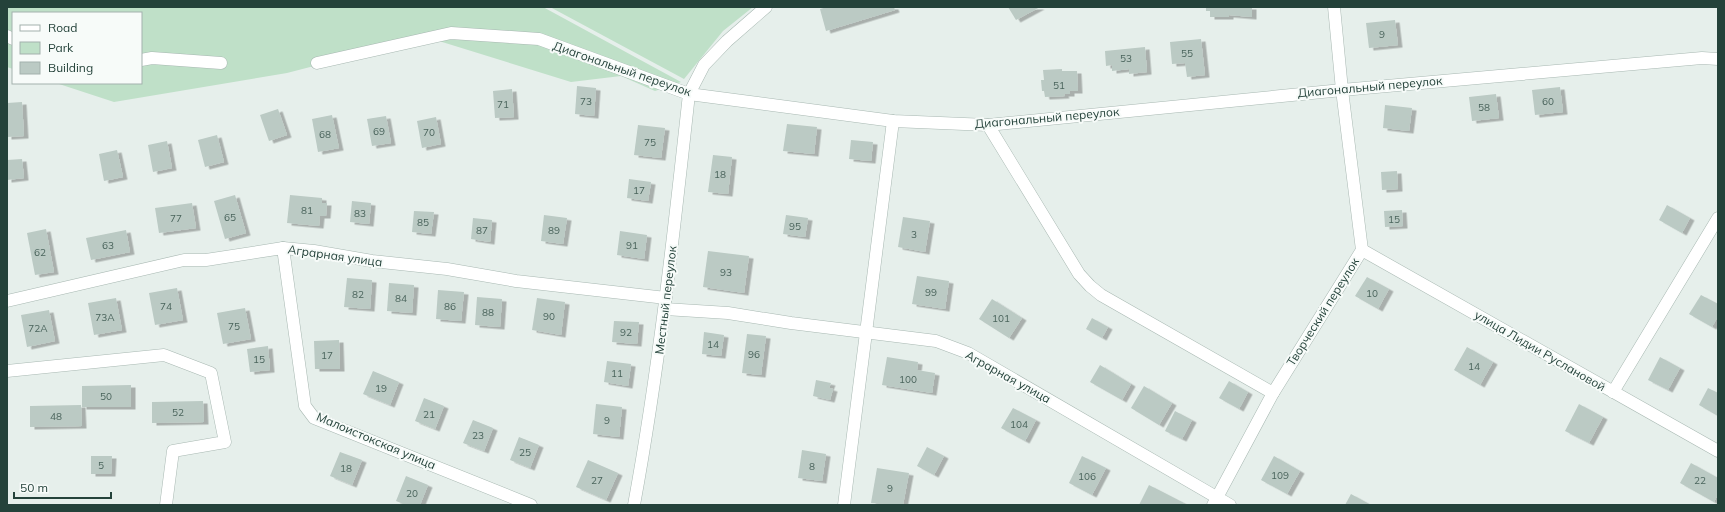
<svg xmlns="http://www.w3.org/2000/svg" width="1725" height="512" viewBox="0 0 1725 512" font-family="Mulish,sans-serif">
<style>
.green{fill:#bfe0c8}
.building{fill:#bbcac4;filter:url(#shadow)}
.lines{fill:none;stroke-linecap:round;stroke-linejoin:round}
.minor-casing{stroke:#a8b8b2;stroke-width:13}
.minor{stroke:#fff;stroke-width:12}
.labels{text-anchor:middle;stroke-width:4;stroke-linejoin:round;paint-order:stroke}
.number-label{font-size:10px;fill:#4a645c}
.street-label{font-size:12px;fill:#24423a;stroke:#f7fbf9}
</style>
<defs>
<filter id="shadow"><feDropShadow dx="4.5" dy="2.5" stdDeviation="0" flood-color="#0004"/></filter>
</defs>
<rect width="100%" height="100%" fill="#e6efeb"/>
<!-- green -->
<g class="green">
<path d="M7,7H543L681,82L655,91L621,76L571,82L426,37L287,73L114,102L56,83H141V13H13V69L7,67Z"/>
<path d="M550,7H753L723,31L684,79Z"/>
</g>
<!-- building -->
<g class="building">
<path d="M827,7H894L895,10L826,31L820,9Z"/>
<path d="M1008,7H1040L1016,20Z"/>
<path d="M1206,7H1252V17L1229,15V17H1210V11H1206Z"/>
<path d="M1395,20L1398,45L1369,48L1366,23Z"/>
<path d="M1201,39L1205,75L1187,77L1185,63L1172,64L1170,42Z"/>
<path d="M1145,47L1147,72L1129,74V69L1112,71V65L1106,66L1105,51Z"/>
<path d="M1062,69V71H1077L1078,91H1070V94H1064L1065,96L1045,97L1044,91H1042L1041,80H1044L1043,70Z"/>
<path d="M577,86L596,88L594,116L575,114Z"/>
<path d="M1560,87L1563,112L1535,115L1532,90Z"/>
<path d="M512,89L514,117L495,118L493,91Z"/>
<path d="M1496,94L1499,118L1472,121L1469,97Z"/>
<path d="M22,102L24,136L7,137V103Z"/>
<path d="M1385,105L1412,108L1409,131L1383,128Z"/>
<path d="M278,109L287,135L269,141L260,115Z"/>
<path d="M332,115L339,148L318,152L312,119Z"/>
<path d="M386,116L391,143L372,146L367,119Z"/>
<path d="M436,117L441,144L422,148L417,121Z"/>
<path d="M787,124L817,127L814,154L783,151Z"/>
<path d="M638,125L665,128L661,158L634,155Z"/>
<path d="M217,135L224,162L205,167L198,140Z"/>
<path d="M851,140L873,142L871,161L849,159Z"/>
<path d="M167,141L172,168L153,172L148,145Z"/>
<path d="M117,150L123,177L104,181L99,154Z"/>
<path d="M713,155L732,157L728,194L708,192Z"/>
<path d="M22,159L24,178L7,180V160Z"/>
<path d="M1397,171L1398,189L1382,190L1381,172Z"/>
<path d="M629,179L651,182L648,201L627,198Z"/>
<path d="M235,195L246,233L225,239L214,201Z"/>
<path d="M290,195L322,198V203H327L326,216H320L319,226L287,223Z"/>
<path d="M352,201L371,203L369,224L350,222Z"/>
<path d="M192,203L196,228L159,233L155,208Z"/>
<path d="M1667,205L1690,218L1682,233L1659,220Z"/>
<path d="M1402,210L1403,226L1385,227L1384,211Z"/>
<path d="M414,211L434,212L431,234L412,232Z"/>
<path d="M544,215L567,218L563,244L541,241Z"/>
<path d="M786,215L808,218L805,237L783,234Z"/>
<path d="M903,217L930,221L925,252L898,247Z"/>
<path d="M473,218L492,220L490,242L471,239Z"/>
<path d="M46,229L54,272L35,275L27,233Z"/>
<path d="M126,230L130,252L91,260L86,238Z"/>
<path d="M620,231L647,235L644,259L617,255Z"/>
<path d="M708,251L749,256L744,293L703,287Z"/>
<path d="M917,276L949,281L945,309L912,304Z"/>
<path d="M1367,277L1389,289L1378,309L1355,296Z"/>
<path d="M347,278L372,280L370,309L344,307Z"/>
<path d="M389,283L414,285L412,313L387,311Z"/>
<path d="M177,288L183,320L155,325L149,293Z"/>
<path d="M438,290L464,292L461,321L436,319Z"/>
<path d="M1701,295L1718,304V316L1712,327L1689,314Z"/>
<path d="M477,297L502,299L500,327L475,325Z"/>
<path d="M116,298L122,330L94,335L88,303Z"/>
<path d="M537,298L565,302L561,335L532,330Z"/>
<path d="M992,299L1022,318L1009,338L979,319Z"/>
<path d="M245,308L251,339L223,344L217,313Z"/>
<path d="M49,310L55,341L27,347L21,315Z"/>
<path d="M1092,318L1108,327L1102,338L1086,329Z"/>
<path d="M614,321L639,322L637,344L612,342Z"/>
<path d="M704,332L724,335L721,356L702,354Z"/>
<path d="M747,334L766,336L761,375L742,373Z"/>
<path d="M339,340L340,369H315L314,341Z"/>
<path d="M268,346L270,370L250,372L247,349Z"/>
<path d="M1467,347L1493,362L1480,385L1454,370Z"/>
<path d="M887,357L918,362L917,370L935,373L932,393L882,385Z"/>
<path d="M1660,357L1680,368L1668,390L1648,380Z"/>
<path d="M607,361L631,364L628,386L604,382Z"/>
<path d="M1100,365L1131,384L1122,400L1090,382Z"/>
<path d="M373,371L399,382L390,405L363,394Z"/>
<path d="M816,380L831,383L829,388L833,389L830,400L813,396Z"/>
<path d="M1229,381L1248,392L1239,409L1219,398Z"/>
<path d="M131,385V407H82V386Z"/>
<path d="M1144,386L1172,403L1159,425L1131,408Z"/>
<path d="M1708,388L1718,393V416L1699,405Z"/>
<path d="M424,398L444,406L435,429L415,421Z"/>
<path d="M203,401L204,422L152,423V402Z"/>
<path d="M596,404L622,407L619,437L593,434Z"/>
<path d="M1579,404L1603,417L1589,443L1565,431Z"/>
<path d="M81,405L82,426L30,427V406Z"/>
<path d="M1013,408L1036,420L1025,441L1001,428Z"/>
<path d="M1175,411L1192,420L1182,439L1165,431Z"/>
<path d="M473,420L493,428L484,451L463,443Z"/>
<path d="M519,437L539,445L530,468L510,460Z"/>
<path d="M927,447L944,456L934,475L917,466Z"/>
<path d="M802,450L826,454L822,481L798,478Z"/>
<path d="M340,452L362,460L352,485L330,476Z"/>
<path d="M91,456H112L111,474H91Z"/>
<path d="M1082,456L1106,468L1092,495L1069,483Z"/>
<path d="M1274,456L1300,471L1287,494L1261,480Z"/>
<path d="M588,460L618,473L606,500L576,487Z"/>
<path d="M1691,463L1718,478V494L1714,502L1680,483Z"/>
<path d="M877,468L909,473L903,505L871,503Z"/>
<path d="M406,476L428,485L420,505H406L396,501Z"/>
<path d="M1149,485L1184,503L1183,505H1139Z"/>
<path d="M1351,494L1371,505H1345Z"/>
</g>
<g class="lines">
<defs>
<g id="minor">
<path d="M7,36L13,39"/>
<path d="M141,60L152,58L221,63"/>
<path d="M317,63L451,33L539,39L689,94L893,121L988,125L1342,90L1702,58L1718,59"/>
<path d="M988,125L1079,274L1090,286L1101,295L1273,393"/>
<path d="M283,248L305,406L314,418L531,505"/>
<path d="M1362,250L1718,451"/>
<path d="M7,301L184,260H206L283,248L314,251L372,261L447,269L516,281L666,298"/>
<path d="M665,309L728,313L791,323L936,341L968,353L1230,505"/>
<path d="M7,371L164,355L211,373L225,442L173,451L166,505"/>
<path d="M1613,392L1718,218"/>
<path d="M634,505C659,369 674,231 689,94L704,65L727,41L766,7"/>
<path d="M844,505L893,121"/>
<path d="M1213,505L1273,393L1362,250L1342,90L1334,7"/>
</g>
</defs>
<!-- minor casing -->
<use href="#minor" class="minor-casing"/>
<!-- minor -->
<use href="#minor" class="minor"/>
</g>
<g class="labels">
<!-- number labels -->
<g class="number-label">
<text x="1382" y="38">9</text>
<text x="1187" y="57">55</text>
<text x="1126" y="62">53</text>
<text x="1059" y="89">51</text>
<text x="586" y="105">73</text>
<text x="1548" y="105">60</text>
<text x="503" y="108">71</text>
<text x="1484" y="111">58</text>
<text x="379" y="135">69</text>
<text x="429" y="136">70</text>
<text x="325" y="138">68</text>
<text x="650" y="146">75</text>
<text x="720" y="178">18</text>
<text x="639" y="194">17</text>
<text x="307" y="214">81</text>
<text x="360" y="217">83</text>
<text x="230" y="221">65</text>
<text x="176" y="222">77</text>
<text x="1394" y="223">15</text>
<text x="423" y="226">85</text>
<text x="795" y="230">95</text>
<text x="482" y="234">87</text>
<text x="554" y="234">89</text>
<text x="914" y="238">3</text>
<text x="108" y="249">63</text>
<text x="632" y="249">91</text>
<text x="40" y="256">62</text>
<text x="726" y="276">93</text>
<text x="931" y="296">99</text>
<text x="1372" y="297">10</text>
<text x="358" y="298">82</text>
<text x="401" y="302">84</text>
<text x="166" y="310">74</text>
<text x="450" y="310">86</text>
<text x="488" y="316">88</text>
<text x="549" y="320">90</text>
<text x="105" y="321">73А</text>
<text x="1001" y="322">101</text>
<text x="234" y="330">75</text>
<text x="38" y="332">72А</text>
<text x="626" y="336">92</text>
<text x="713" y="348">14</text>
<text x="754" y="358">96</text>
<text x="327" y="359">17</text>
<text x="259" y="363">15</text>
<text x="1474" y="370">14</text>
<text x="617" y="377">11</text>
<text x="908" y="383">100</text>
<text x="381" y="392">19</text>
<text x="106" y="400">50</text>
<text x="178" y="416">52</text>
<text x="429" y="418">21</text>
<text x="56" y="420">48</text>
<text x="607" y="424">9</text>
<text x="1019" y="428">104</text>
<text x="478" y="439">23</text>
<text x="525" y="456">25</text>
<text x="101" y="469">5</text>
<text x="812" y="470">8</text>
<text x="346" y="472">18</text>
<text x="1280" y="479">109</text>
<text x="1087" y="480">106</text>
<text x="597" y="484">27</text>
<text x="1700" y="484">22</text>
<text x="890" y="492">9</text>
<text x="412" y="497">20</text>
</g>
<!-- street labels -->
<g class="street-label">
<text transform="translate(622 69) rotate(19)" y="4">Диагональный переулок</text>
<text transform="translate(1370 87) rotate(-5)" y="4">Диагональный переулок</text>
<text transform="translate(1047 118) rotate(-5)" y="4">Диагональный переулок</text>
<text transform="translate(335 256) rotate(8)" y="4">Аграрная улица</text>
<text transform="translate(666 300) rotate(-83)" y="4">Местный переулок</text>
<text transform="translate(1323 312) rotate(-58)" y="4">Творческий переулок</text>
<text transform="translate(1540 351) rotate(30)" y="4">улица Лидии Руслановой</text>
<text transform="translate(1008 377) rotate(29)" y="4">Аграрная улица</text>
<text transform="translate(376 441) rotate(23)" y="4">Малоистокская улица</text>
</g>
</g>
<!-- border -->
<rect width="1725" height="512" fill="none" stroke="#24423a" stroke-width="16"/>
<!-- legend -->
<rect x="12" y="12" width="130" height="72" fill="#f7fbf9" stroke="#a3b1ad"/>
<rect x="20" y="25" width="20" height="6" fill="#ffffff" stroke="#a3b1ad"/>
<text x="48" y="32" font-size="12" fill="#24423a">Road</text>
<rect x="20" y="42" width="20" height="12" fill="#bfe0c8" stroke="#a3b1ad"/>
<text x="48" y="52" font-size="12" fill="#24423a">Park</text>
<rect x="20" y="62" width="20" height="12" fill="#bbcac4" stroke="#a3b1ad"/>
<text x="48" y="72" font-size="12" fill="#24423a">Building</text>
<!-- scale -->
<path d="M14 492v6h97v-6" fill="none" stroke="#24423a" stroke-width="2"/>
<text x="20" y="492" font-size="12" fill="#24423a" stroke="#f7fbf9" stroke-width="3" paint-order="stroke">50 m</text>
</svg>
